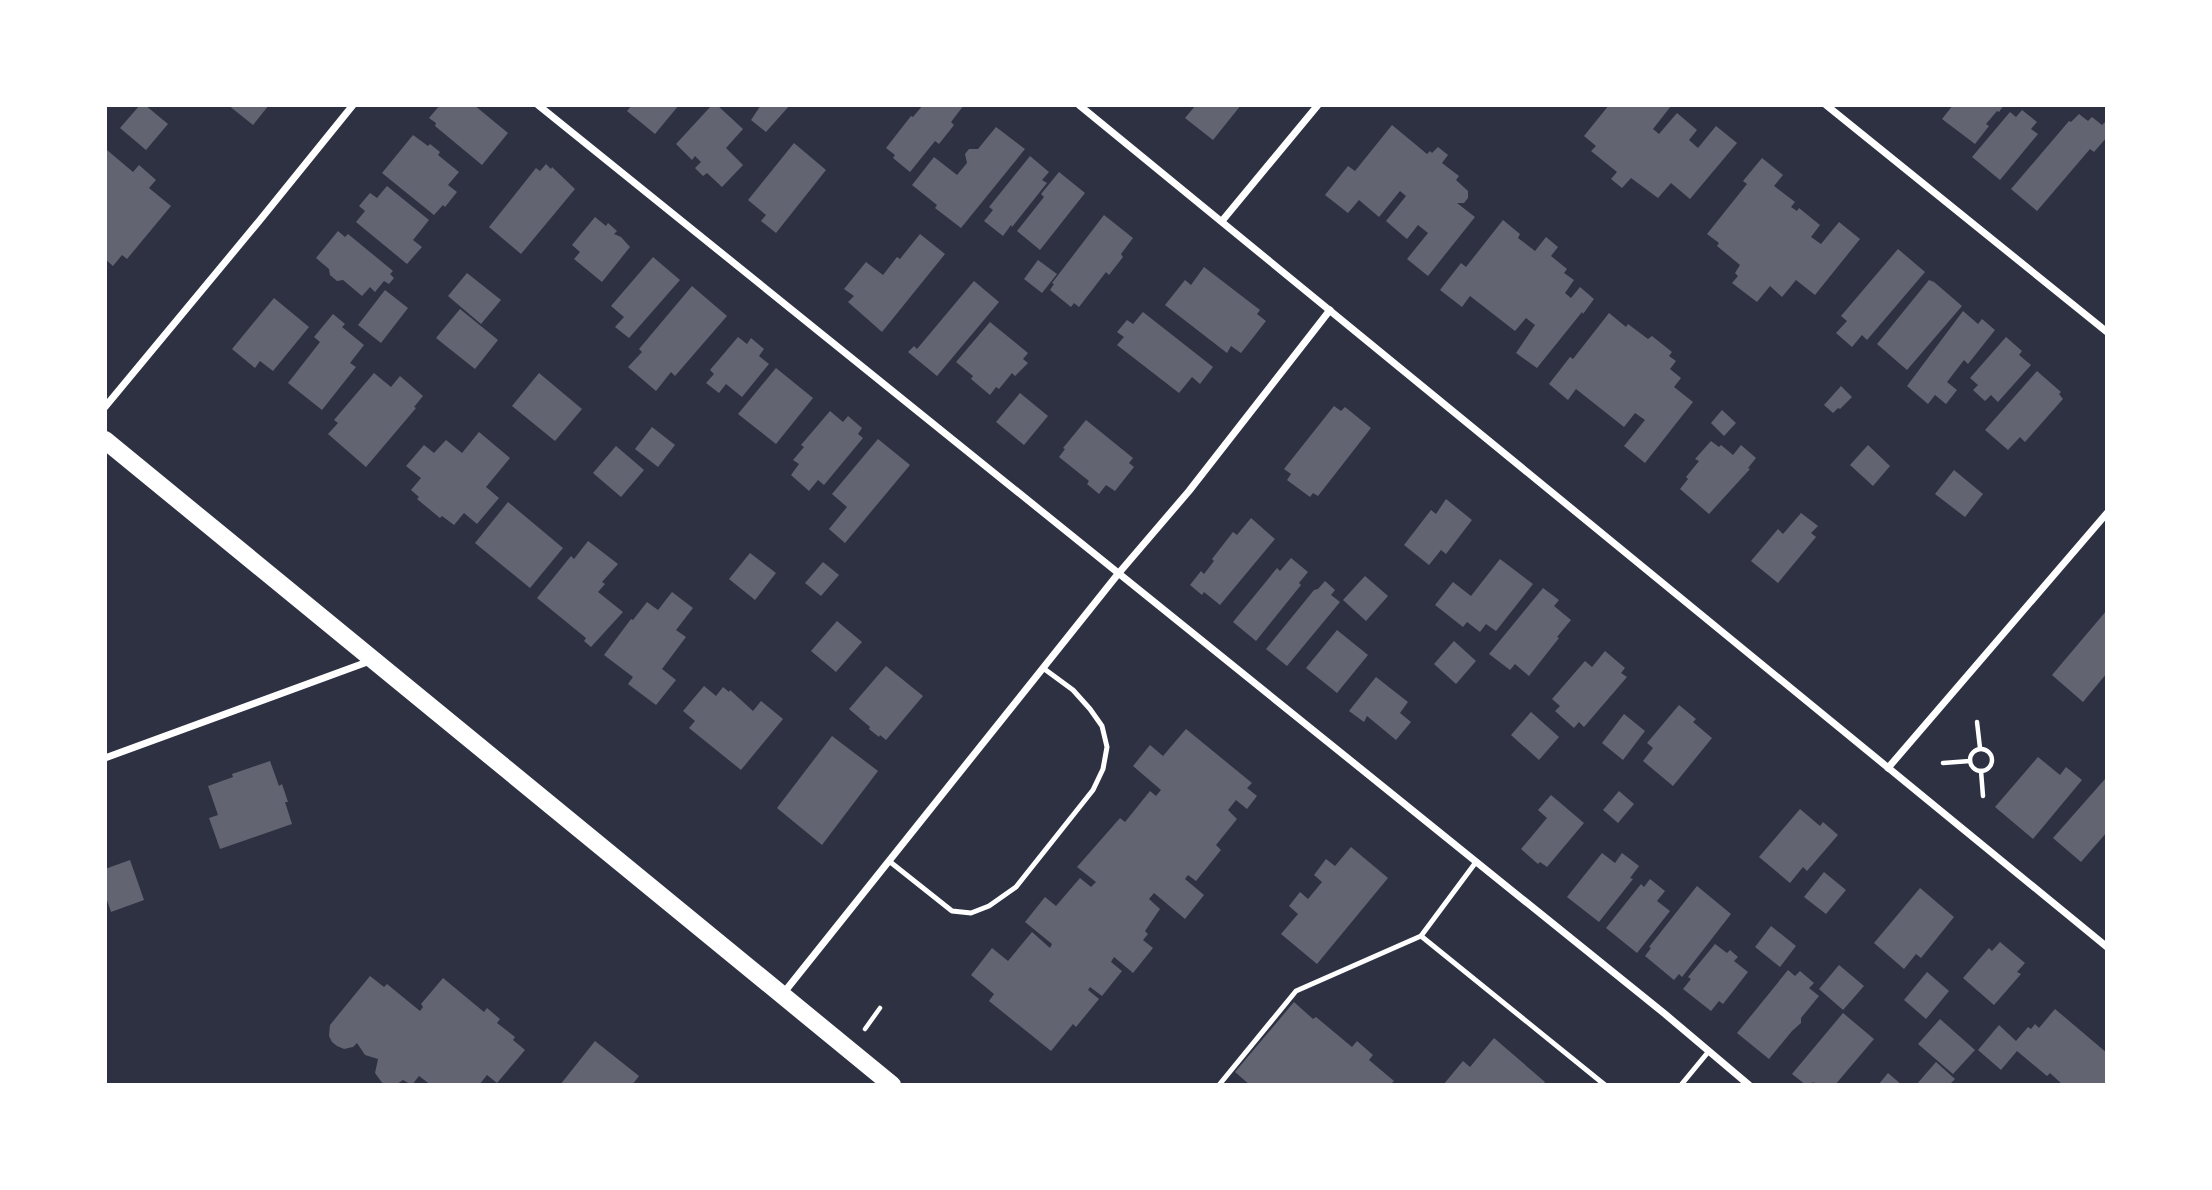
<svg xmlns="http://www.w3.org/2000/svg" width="2212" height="1190" viewBox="0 0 2212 1190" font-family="'DejaVu Sans',sans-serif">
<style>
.building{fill:#626471}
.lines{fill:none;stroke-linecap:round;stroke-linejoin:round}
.path{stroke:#fff;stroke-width:4.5}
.service{stroke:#fff;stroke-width:5}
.minor{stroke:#fff;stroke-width:7}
.primary{stroke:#fff;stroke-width:18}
</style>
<rect width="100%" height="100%" fill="#2d3142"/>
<!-- building -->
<g class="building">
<path d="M140,105H145L168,124L146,150L120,128Z"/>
<path d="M228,105H269L253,125Z"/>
<path d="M440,105H474L508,133L482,165L435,126L436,123L429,118Z"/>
<path d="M632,105H679L655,134L627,111Z"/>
<path d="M712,105H717L743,129L726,148L743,165L722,187L707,173L703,176L695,168L701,162L695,156L692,160L676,144Z"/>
<path d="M761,105H790L766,132L751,120Z"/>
<path d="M923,105H964L951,122L954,125L939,144L935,141L910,172L893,158L895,155L886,148L911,116L913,117Z"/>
<path d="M1196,105H1241L1213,140L1185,118Z"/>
<path d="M1609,105H1669L1671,106L1653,129L1659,134L1677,113L1697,130L1689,140L1698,148L1716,126L1737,143L1690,199L1671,183L1658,198L1631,178L1622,188L1611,179L1617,172L1591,151L1596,146L1584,136Z"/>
<path d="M1953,105H2004L1999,112L1997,111L1986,124L1989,126L1975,144L1942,119Z"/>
<path d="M2022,110L2037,122L2031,129L2038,134L2000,180L1972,157L2010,112L2016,117Z"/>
<path d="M2079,114L2088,121L2092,117L2102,125L2105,122L2107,124V137L2094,152L2090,149L2037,211L2011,189L2069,121L2071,122Z"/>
<path d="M1392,125L1427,154L1430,151L1432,153L1438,147L1448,155L1442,163L1459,176L1456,180L1468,191V198L1464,203H1457L1475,217L1428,276L1407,259L1428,233L1418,225L1407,239L1386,221L1406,196L1400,191L1379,217L1359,200L1348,213L1325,195L1348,166L1355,171Z"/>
<path d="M996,127L1025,149L961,228L935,208L937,205L912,185L934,157L957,175L967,163L965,154L969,149H978Z"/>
<path d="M413,135L428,146L430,144L440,152L438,155L459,172L448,185L457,192L445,207L443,205L434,215L382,173Z"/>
<path d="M794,143L826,170L776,233L761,221L766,215L748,200Z"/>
<path d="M107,150L133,172L139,165L156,180L149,188L171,206L127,259L122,255L113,266L105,259V152Z"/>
<path d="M1030,156L1049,172L1042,180L1047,183L1012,227L1011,225L1003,236L984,221L993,210L989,207Z"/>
<path d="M1762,158L1783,175L1774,186L1795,202L1791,207L1797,211L1799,208L1820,225L1811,237L1821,244L1839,222L1860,239L1815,295L1796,280L1782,297L1770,286L1757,302L1732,283L1738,276L1735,273L1740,265L1717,246L1719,243L1707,234L1747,184L1743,181Z"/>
<path d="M546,164L551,169L552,167L575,189L521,254L489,227L536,168L540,171Z"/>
<path d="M1059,172L1085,193L1040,250L1017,231L1044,197L1041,194Z"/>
<path d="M387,186L429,220L413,240L422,247L407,264L356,222L365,211L359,206L370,193L377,198Z"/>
<path d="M1104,215L1133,238L1121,254L1123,257L1109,275L1106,272L1079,307L1074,303L1071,307L1050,290L1054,284L1052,283Z"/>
<path d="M595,217L606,226L608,223L617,231L614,234L621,237L630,247L602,282L574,259L580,252L572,245Z"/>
<path d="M1503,220L1520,234L1518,238L1535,251L1546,237L1558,247L1551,256L1567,269L1564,273L1574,280L1565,293L1571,298L1580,287L1594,299L1583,314L1582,312L1537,368L1516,353L1535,325L1526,318L1515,331L1470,296L1462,307L1440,290L1461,263L1466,267Z"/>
<path d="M338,231L345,237L348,234L393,271L390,274L394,278L389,284L384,281L375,292L370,287L362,296L343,280L337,281L330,275L329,269L316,258Z"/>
<path d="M920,234L945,254L882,332L848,302L854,296L844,289L866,262L883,275L897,257L900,259Z"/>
<path d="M1898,249L1925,272L1867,340L1862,335L1852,347L1836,333L1847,321L1841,316Z"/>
<path d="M653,257L680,280L629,338L615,327L624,317L611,306Z"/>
<path d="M1038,260L1057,274L1042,293L1024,279Z"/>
<path d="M1204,267L1260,310L1257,314L1266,321L1241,353L1231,346L1227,353L1165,305L1185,280L1191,285Z"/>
<path d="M467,273L501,300L481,324L448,296Z"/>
<path d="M1929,280L1934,282L1962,306L1907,370L1877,344Z"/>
<path d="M974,281L999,302L937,376L908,352L914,346L917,349Z"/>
<path d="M692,286L727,316L675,376L671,372L656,391L628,367L642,352L639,349Z"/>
<path d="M385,290L408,308L381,343L358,325Z"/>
<path d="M274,298L309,327L273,371L260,361L255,368L232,349Z"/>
<path d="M460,309L498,340L475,369L436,338Z"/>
<path d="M1963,311L1978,324L1982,319L1995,330L1968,364L1964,360L1947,382L1957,390L1946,404L1935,395L1928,404L1907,386Z"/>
<path d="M1143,312L1213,367L1200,384L1192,377L1179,393L1117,345L1124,337L1117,332L1127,320L1133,324Z"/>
<path d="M1609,313L1626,327L1628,324L1648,339L1652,336L1672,352L1669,356L1676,361L1670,369L1681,378L1674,387L1693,402L1645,463L1624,446L1645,420L1635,413L1624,427L1576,389L1568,400L1549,384L1570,357L1573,359Z"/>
<path d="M333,314L345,324L342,327L364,345L350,363L356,367L322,410L288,383L320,342L314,337Z"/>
<path d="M990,322L1028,353L1023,359L1028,363L1015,376L1012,373L999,389L996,387L990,395L971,379L973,376L956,362Z"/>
<path d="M738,337L747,344L751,338L764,349L759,356L769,364L742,397L726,384L719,393L706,383L714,374L710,370Z"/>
<path d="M2006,337L2022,351L2019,355L2031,365L1998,402L1991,395L1985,401L1973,390L1978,385L1970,378Z"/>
<path d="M776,368L813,398L776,444L738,414Z"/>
<path d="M2037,371L2061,392L2059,394L2063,399L2025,442L2020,437L2008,450L1985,430Z"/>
<path d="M374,373L391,387L400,376L423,396L414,407L416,408L366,467L328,434L338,423L334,420Z"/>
<path d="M539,373L582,409L555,441L512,406Z"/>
<path d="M1841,386L1852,397L1840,409L1838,408L1833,413L1824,405Z"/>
<path d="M1020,393L1048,416L1024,445L996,422Z"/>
<path d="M1334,406L1341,411L1345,407L1371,428L1318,496L1313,493L1310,497L1287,480L1291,474L1284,469Z"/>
<path d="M1722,410L1736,423L1724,436L1711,423Z"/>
<path d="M830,411L843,422L848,416L862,428L858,434L863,438L824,485L818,480L809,491L791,475L799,464L793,460L804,447L801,445Z"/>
<path d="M1086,420L1133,458L1129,463L1134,467L1115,491L1106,485L1099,494L1087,484L1089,481L1059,457L1065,449L1063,448Z"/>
<path d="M652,427L675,445L658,467L635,449Z"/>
<path d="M479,432L510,458L486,487L499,498L477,524L464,513L454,525L442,516L440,518L417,499L419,497L411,490L421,478L406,466L424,445L434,453L446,440L462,453Z"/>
<path d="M878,439L910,465L845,543L829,529L847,507L832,494Z"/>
<path d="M1711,441L1719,447L1721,445L1733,455L1741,445L1756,458L1748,468L1750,469L1709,514L1680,489L1688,479L1686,477L1699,461L1695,459Z"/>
<path d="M1868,445L1890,466L1873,486L1850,465Z"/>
<path d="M616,446L644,470L621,497L593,473Z"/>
<path d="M1954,470L1983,494L1965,517L1935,494Z"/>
<path d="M1446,499L1472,520L1446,554L1441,550L1429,565L1404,545L1431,510L1436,514Z"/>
<path d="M508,502L563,548L530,588L475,543Z"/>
<path d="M1801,513L1818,526L1811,533L1816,537L1778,583L1751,561L1778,529L1783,534Z"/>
<path d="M1251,518L1275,539L1220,605L1204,592L1202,595L1190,585L1201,571L1204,574L1214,561L1212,559L1233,532L1237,535Z"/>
<path d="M588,541L618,564L602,582L605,584L598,592L623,612L591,647L584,641L586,638L537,598L571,556L574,559Z"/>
<path d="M750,553L776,573L755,600L729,579Z"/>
<path d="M1291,558L1308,572L1299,583L1301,585L1256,641L1233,622L1277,568L1280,571Z"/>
<path d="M1500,559L1533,584L1496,631L1486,624L1480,632L1467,622L1463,627L1435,605L1453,582L1471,596Z"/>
<path d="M823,562L839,575L821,596L805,583Z"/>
<path d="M1365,576L1388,596L1366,621L1343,600Z"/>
<path d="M1325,581L1335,590L1331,595L1340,602L1287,666L1266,649L1314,590L1318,589Z"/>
<path d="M1543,588L1559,600L1554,606L1571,620L1557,637L1559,638L1529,676L1515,664L1510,670L1489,654Z"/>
<path d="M672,592L693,608L676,630L686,637L662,669L676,680L656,705L628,684L633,677L604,655L631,619L633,620L647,602L658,610Z"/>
<path d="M2107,610V673L2083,702L2052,675Z"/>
<path d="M837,621L862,642L836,672L811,651Z"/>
<path d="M1337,630L1368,655L1337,693L1306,668Z"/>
<path d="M1454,641L1476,661L1456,684L1434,664Z"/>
<path d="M1605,651L1625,668L1621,673L1627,677L1584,727L1579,722L1574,728L1555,711L1560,706L1552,699L1585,661L1592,667Z"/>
<path d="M886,666L923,696L886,740L880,735L879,737L869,729L870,727L849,709Z"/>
<path d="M1376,677L1408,702L1400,713L1411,722L1396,740L1367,716L1364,722L1349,711Z"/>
<path d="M704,686L716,696L723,687L729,692L730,690L753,711L761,701L783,719L741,770L689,728L695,721L683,711Z"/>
<path d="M1679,705L1696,719L1693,722L1712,738L1673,786L1643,761L1653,748L1647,743Z"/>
<path d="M1531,712L1559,737L1539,760L1511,735Z"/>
<path d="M1624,714L1645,731L1623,760L1602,743Z"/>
<path d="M1186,729L1252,783L1247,788L1257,796L1247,809L1236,800L1228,810L1237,819L1216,845L1221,850L1196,881L1188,875L1185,879L1204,895L1185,919L1154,893L1149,899L1160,909L1145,931L1148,934L1143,940L1153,948L1133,973L1114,957L1111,962L1122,971L1102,996L1090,987L1088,990L1099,999L1076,1027L1073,1024L1051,1051L989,1001L994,994L971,975L992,948L1008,961L1032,932L1050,948L1052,944L1025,922L1045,897L1056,906L1080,878L1091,887L1096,882L1077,867L1120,818L1125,822L1150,791L1156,796L1161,790L1133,766L1150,745L1163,756Z"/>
<path d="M832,736L878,771L822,845L777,808Z"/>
<path d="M2038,757L2060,775L2066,767L2082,780L2033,839L1995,807Z"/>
<path d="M270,761L279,786L282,784L288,802H285L292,824L220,849L209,818L218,815L208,786L233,777L232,774Z"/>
<path d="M2105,779L2107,780V832L2081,862L2053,838Z"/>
<path d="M1619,791L1634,804L1618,823L1603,810Z"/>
<path d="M1551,795L1584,823L1547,867L1540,862L1538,864L1521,849L1547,818L1538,810Z"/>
<path d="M1800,809L1820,826L1823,822L1838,835L1807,871L1803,867L1790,883L1759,857Z"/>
<path d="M1351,847L1388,878L1317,964L1281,934L1298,914L1289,906L1300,892L1308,899L1322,882L1314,875L1326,859L1335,866Z"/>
<path d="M1602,853L1615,863L1622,853L1639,866L1630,878L1633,879L1599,922L1567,897Z"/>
<path d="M130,860L144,900L111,912L105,894V869Z"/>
<path d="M1824,872L1846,890L1826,914L1804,897Z"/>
<path d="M1650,879L1665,891L1657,901L1670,911L1637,953L1606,928L1641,884L1644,887Z"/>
<path d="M1697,886L1731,914L1682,977L1679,974L1674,980L1645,956L1651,948L1649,947Z"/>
<path d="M1920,888L1954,917L1921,958L1916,954L1904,969L1874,943Z"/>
<path d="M1771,926L1796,946L1780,967L1755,947Z"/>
<path d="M2000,942L2025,963L2017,972L2021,974L1994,1005L1963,978L1989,948L1992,951Z"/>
<path d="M1715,944L1727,953L1730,950L1738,957L1734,961L1748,972L1723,1004L1719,1001L1711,1011L1683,989L1691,979L1688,977Z"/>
<path d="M1839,965L1864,986L1843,1010L1819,989Z"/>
<path d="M1788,970L1795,976L1800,971L1814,983L1809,988L1819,996L1801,1018V1023L1792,1031L1769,1059L1737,1033Z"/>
<path d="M1927,972L1949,991L1926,1019L1904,1000Z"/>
<path d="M370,976L384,987L387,984L420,1011L423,1007L421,1004L443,978L484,1012L487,1008L500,1019L497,1023L515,1037L513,1040L525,1050L497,1083L487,1075L479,1085H431L419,1076L412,1085L403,1080L397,1084H383L375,1073L378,1059L365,1055L357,1043L353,1047L344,1049L337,1046L332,1042L329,1036L330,1025Z"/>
<path d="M1294,1002L1313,1019L1316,1017L1352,1047L1357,1041L1373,1055L1369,1060L1394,1081L1390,1085H1250L1235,1072Z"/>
<path d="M2055,1009L2107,1053V1085H2063L2050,1073L2047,1076L2017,1051L2001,1070L1978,1050L1999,1025L2016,1041L2028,1027L2031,1029L2035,1024L2039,1028Z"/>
<path d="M1843,1013L1874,1039L1835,1085H1817L1813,1082L1811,1085H1806L1792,1074Z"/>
<path d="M1940,1019L1975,1050L1953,1074L1918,1044Z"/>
<path d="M1494,1038L1545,1082L1543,1085H1443L1463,1061L1470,1067Z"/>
<path d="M595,1041L639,1076L632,1085H560Z"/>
<path d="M1936,1062L1955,1079L1949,1085H1916Z"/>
<path d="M1888,1073L1902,1085H1878Z"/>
</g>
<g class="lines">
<!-- path -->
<g class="path">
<path d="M1977,722L1980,748"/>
<circle cx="1981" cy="760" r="11"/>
<path d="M1943,763L1970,761"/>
<path d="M1981,771L1983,796"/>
<path d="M865,1029L880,1008"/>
</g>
<!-- service -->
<g class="service">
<path d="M889,861L952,911L971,913L989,906L1016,887L1093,790L1103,769L1107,747L1102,726L1090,709L1073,690L1043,668"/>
<path d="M1421,936L1605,1085"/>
<path d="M1219,1085L1296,991L1421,936L1476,862"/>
<path d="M1681,1085L1709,1051"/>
</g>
<!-- minor -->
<g class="minor">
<path d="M538,105L1665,1014L1749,1085"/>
<path d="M1079,105L2107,947"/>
<path d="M1826,105L2107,332"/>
<path d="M1222,221L1318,105"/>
<path d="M105,407L260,220L353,105"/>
<path d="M105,758L370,661"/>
<path d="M1888,768L2107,513"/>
<path d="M782,995L1118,574L1189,491L1330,310"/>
</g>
<!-- primary -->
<path class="primary" d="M105,440L892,1085"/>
</g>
<!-- border -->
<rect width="2212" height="1190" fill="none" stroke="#ffffff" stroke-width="214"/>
</svg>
